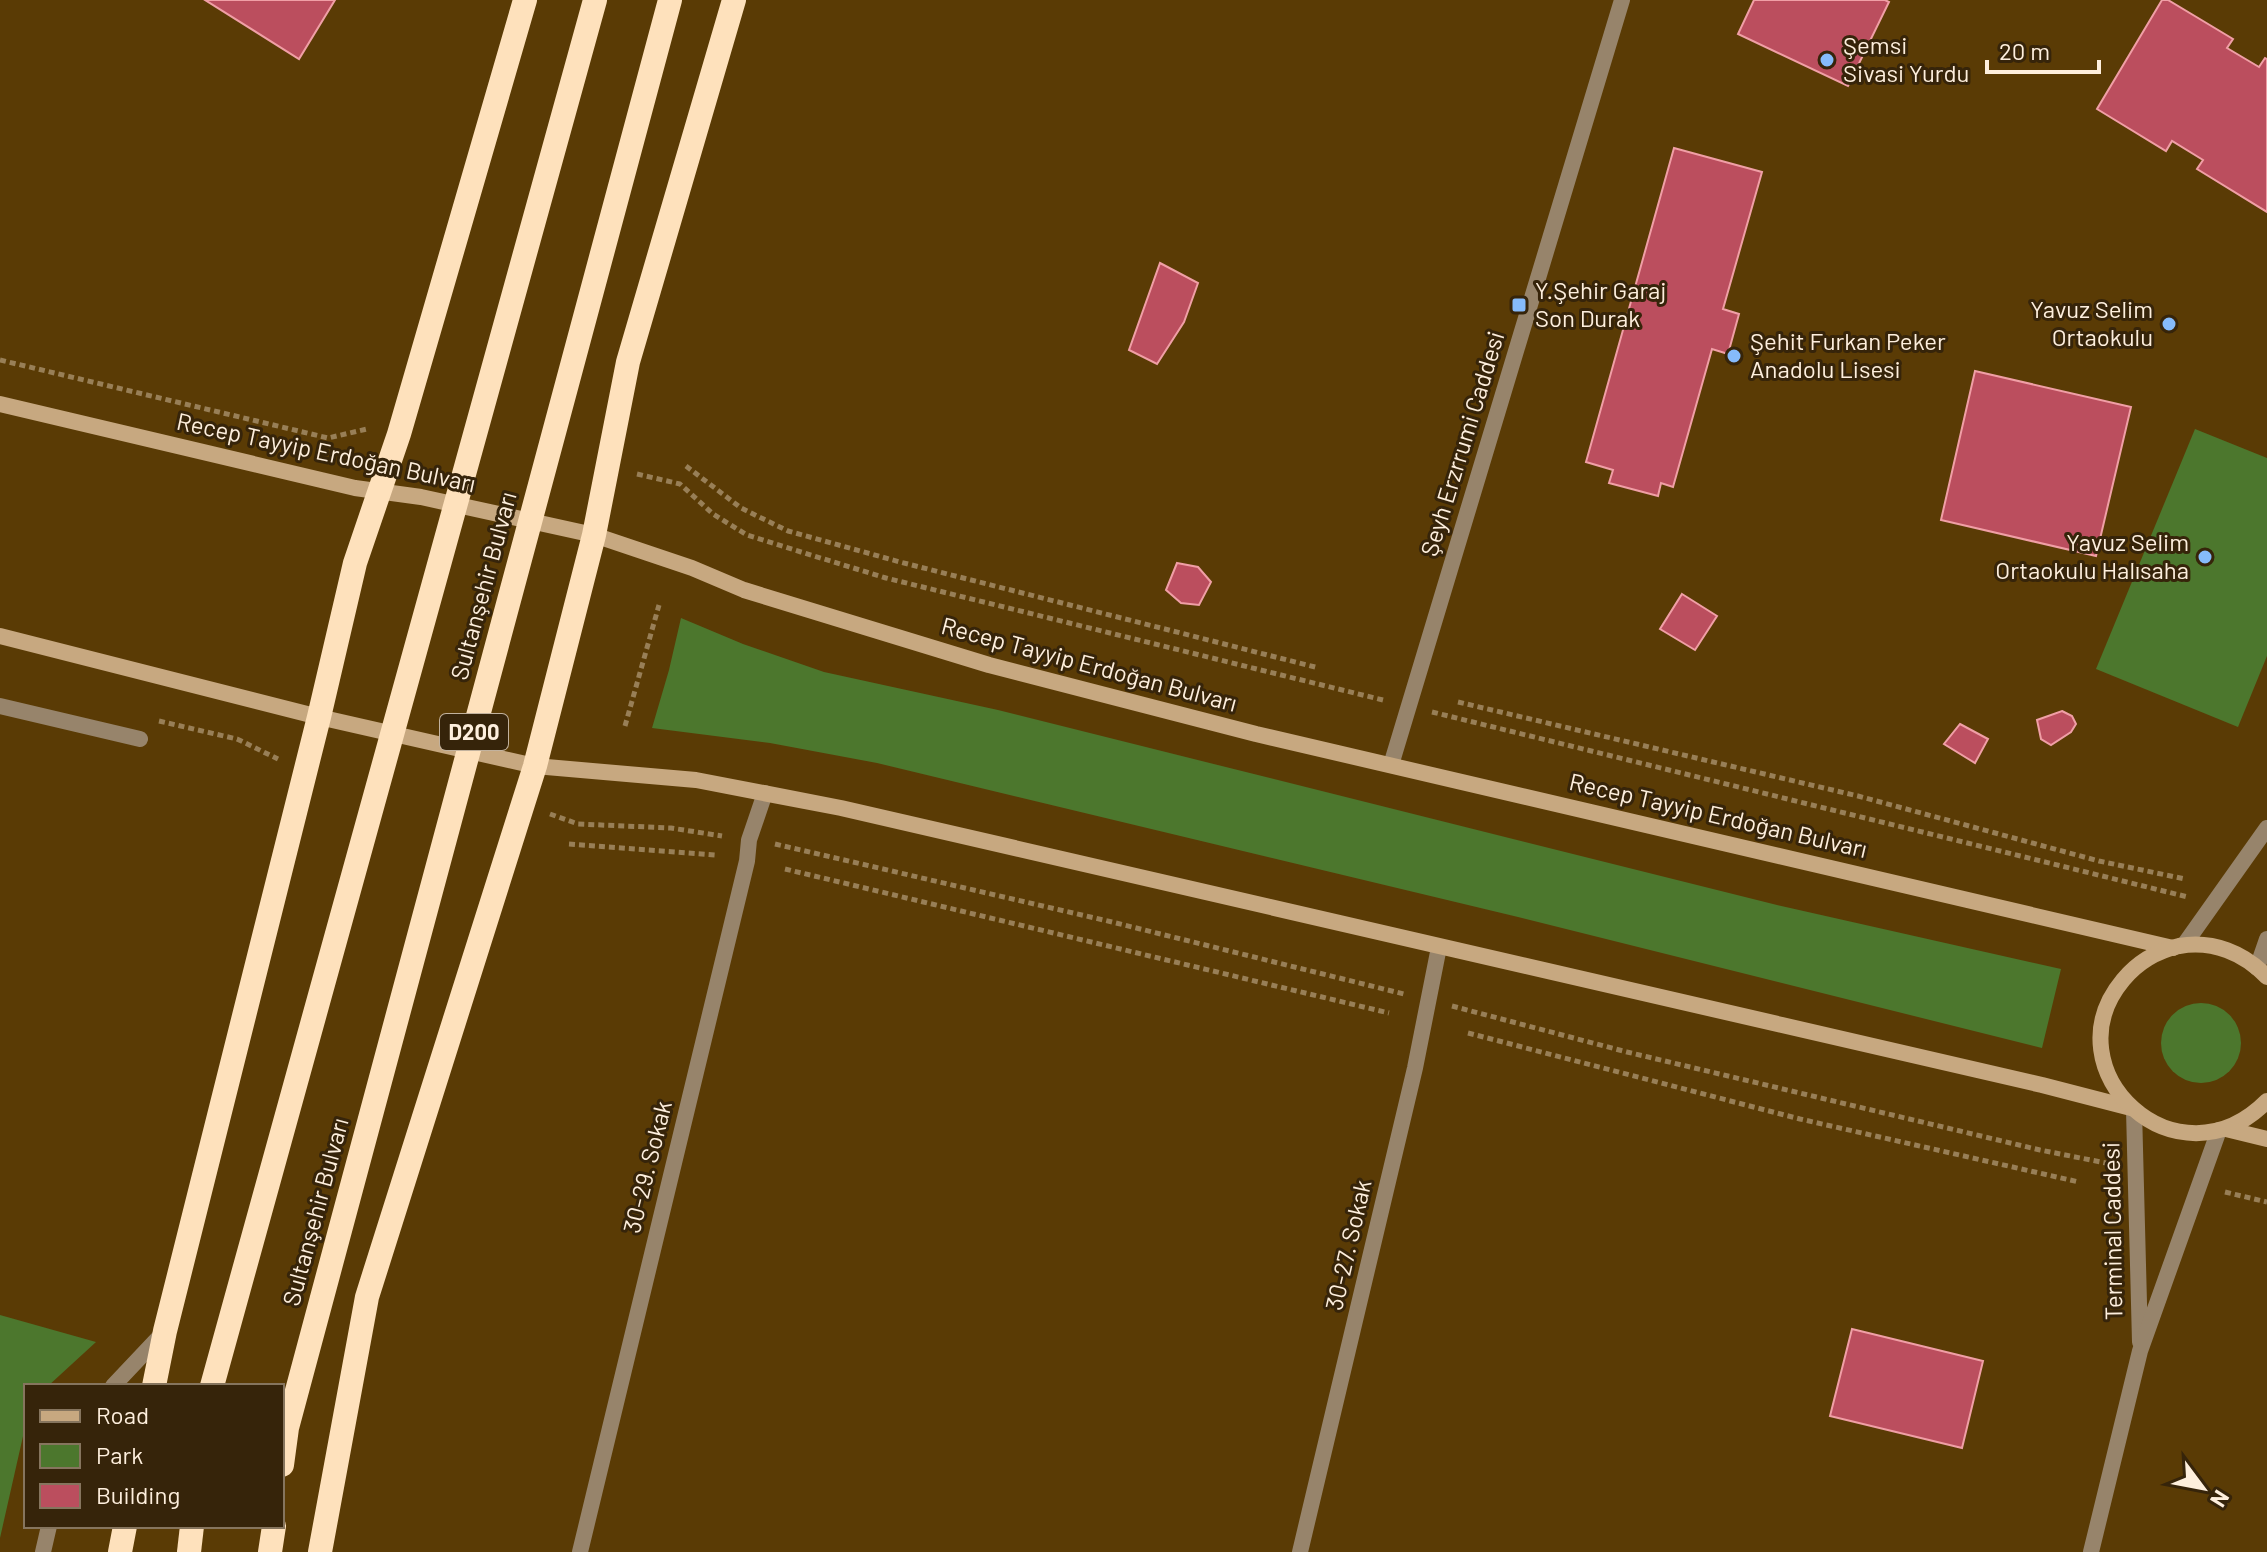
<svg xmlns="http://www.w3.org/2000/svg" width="2267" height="1552" viewBox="0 0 2267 1552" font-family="Barlow,sans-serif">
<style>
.green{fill:#4c772d}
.building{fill:#bb4e5e;stroke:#f09fa6;stroke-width:2}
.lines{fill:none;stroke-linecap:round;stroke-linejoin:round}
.path{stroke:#987f57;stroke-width:5;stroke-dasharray:6 4;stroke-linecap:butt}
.lane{stroke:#97846b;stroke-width:16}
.street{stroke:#97846b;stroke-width:16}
.secondary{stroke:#c7a880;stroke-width:16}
.highway{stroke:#fee1bc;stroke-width:24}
.highway-bridge{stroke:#fee1bc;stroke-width:24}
.poi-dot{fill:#86bbfb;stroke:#36240a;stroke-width:3}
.labels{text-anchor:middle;stroke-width:6;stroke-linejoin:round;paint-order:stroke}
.shield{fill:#36240a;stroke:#c2b29e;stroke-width:2}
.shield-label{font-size:22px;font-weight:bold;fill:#feefdd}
.poi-label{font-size:24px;fill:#feefdd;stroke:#36240a;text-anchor:start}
.street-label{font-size:24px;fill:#feefdd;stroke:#36240a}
</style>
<rect width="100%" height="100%" fill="#5a3b05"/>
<!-- green -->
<g class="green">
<path d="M2195,429L2267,458V656L2238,727L2096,669Z"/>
<path d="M681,618L743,644L824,672L998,710L1777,905L2061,969L2042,1048L1518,917L877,763L770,743L652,728L669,670Z"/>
<circle cx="2201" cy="1043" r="40"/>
<path d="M0,1315L96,1342L48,1386H26V1423L0,1538Z"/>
</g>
<!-- building -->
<g class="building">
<path d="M205,0H335L299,59Z"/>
<path d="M1754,0H1885L1889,2L1848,86L1738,34Z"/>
<path d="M2162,0H2168L2233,39L2227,48L2259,67L2265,58L2267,59V212L2197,169L2203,160L2172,141L2166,151L2097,109Z"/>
<path d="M1674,148L1762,172L1723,309L1739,314L1728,354L1712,349L1673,487L1661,483L1658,496L1609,483L1613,470L1586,462Z"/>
<path d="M1160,263L1198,283L1184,322L1157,364L1129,350Z"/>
<path d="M1975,371L2131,407L2096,556L1941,520Z"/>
<path d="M1177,563L1198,567L1211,582L1199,605L1181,603L1166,590Z"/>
<path d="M1682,594L1717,616L1695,650L1660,629Z"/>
<path d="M2062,711L2072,716L2076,724L2071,732L2051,745L2041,739L2037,720Z"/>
<path d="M1960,724L1988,739L1975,763L1944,744Z"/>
<path d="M1852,1329L1983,1361L1962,1448L1830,1416Z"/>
</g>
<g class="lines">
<!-- path -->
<g class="path">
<path d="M0,360L328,438L367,429"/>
<path d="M686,466L741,508L788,531L900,562L1319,668"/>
<path d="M637,474L680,484L713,514L747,535L801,552L886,578L1383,700"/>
<path d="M1458,702L1858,796L2099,861L2185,879"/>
<path d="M1432,712L2188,897"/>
<path d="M159,721L237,739L278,759"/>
<path d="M625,726L659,605"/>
<path d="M550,814L578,824L671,828L722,836"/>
<path d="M569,844L716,855"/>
<path d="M775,844L1112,922L1404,994"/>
<path d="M785,869L1389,1013"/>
<path d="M1452,1006L1627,1052L2040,1150L2111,1164"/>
<path d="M1468,1033L1800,1119L2079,1182"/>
<path d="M2225,1192L2267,1202"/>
</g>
<!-- lane -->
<g class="lane">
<path d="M113,1386L164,1332"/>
<path d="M43,1552L49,1526"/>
</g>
<!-- street -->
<g class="street">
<path d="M0,706L140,739"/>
<path d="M1391,765L1622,0"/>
<path d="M2184,945L2267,828"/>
<path d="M2257,968L2267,939"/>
<path d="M2134,1110L2140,1342"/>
<path d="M580,1552L747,861L749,840L765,793"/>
<path d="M1300,1552L1415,1068L1439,947"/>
<path d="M2091,1552L2140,1351L2219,1130"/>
</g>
<!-- secondary -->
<g class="secondary">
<path d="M0,404L355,488L421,497L594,535L692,568L744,590L989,665L1256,734L2173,948"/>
<path d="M0,636L319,717L535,766L696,780L841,808L2042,1085L2131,1108"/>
<path d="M2267,977C2244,953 2213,940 2179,946C2157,951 2137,963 2123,980C2048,1070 2177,1192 2267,1101"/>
<path d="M2226,1129L2267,1139"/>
</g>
<!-- highway -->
<g class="highway">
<path d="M154,1386L165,1331L319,717L355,563L399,434L525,0"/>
<path d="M120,1552L125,1526"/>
<path d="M189,1552L192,1526"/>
<path d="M270,1552L274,1526"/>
<path d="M320,1552L367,1297L535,766L594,535L628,362L734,0"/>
</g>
<!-- highway-bridge -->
<g class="highway-bridge">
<path d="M212,1386L595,0"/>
<path d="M282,1465L287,1428L670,0"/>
</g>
</g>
<!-- markers -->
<g class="poi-dot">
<circle cx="1827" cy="60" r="8"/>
<rect x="1511" y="297" width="16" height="16" rx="4"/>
<circle cx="2169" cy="324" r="8"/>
<circle cx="1734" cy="356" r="8"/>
<circle cx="2205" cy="557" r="8"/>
</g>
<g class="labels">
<!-- shield labels -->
<rect class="shield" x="440" y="714" width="68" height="36" rx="6"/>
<g class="shield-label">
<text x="474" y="740">D200</text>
</g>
<!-- poi labels -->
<g class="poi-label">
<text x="1843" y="54">Şemsi<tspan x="1843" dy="28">Sivasi Yurdu</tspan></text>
<text x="1535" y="299">Y.Şehir Garaj<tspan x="1535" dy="28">Son Durak</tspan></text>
<text x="2153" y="318" text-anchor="end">Yavuz Selim<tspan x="2153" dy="28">Ortaokulu</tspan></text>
<text x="1750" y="350">Şehit Furkan Peker<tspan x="1750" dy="28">Anadolu Lisesi</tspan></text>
<text x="2189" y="551" text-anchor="end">Yavuz Selim<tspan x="2189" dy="28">Ortaokulu Halısaha</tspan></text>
</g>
<!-- street labels -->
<g class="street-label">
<text transform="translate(1463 444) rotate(-73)" y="8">Şeyh Erzrrumi Caddesi</text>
<text transform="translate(326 453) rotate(12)" y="8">Recep Tayyip Erdoğan Bulvarı</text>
<text transform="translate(484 586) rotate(-75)" y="8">Sultanşehir Bulvarı</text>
<text transform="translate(1089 665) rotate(15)" y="8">Recep Tayyip Erdoğan Bulvarı</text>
<text transform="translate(1718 816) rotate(13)" y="8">Recep Tayyip Erdoğan Bulvarı</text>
<text transform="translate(648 1167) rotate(-76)" y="8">30-29. Sokak</text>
<text transform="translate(316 1212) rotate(-75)" y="8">Sultanşehir Bulvarı</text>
<text transform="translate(2113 1231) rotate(-91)" y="8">Terminal Caddesi</text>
<text transform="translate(1349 1245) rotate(-77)" y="8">30-27. Sokak</text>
</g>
</g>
<!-- legend -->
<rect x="24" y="1384" width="260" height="144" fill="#36240a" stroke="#86755e" stroke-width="2"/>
<rect x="40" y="1410" width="40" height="12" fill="#c7a880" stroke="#86755e" stroke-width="2"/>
<text x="96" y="1424" font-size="24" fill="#feefdd">Road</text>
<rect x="40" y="1444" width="40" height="24" fill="#4c772d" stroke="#86755e" stroke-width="2"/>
<text x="96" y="1464" font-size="24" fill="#feefdd">Park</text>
<rect x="40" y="1484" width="40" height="24" fill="#bb4e5e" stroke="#86755e" stroke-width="2"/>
<text x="96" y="1504" font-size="24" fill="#feefdd">Building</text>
<!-- north arrow -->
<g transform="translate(2203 1488) rotate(122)" stroke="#36240a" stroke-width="6" paint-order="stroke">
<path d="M0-6L14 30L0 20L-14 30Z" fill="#feefdd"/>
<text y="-12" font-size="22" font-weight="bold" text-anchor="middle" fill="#feefdd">N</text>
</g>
<!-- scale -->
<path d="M1987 60v12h112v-12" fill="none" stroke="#feefdd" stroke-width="4"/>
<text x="1999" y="60" font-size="24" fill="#feefdd" stroke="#36240a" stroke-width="6" paint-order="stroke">20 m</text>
</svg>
